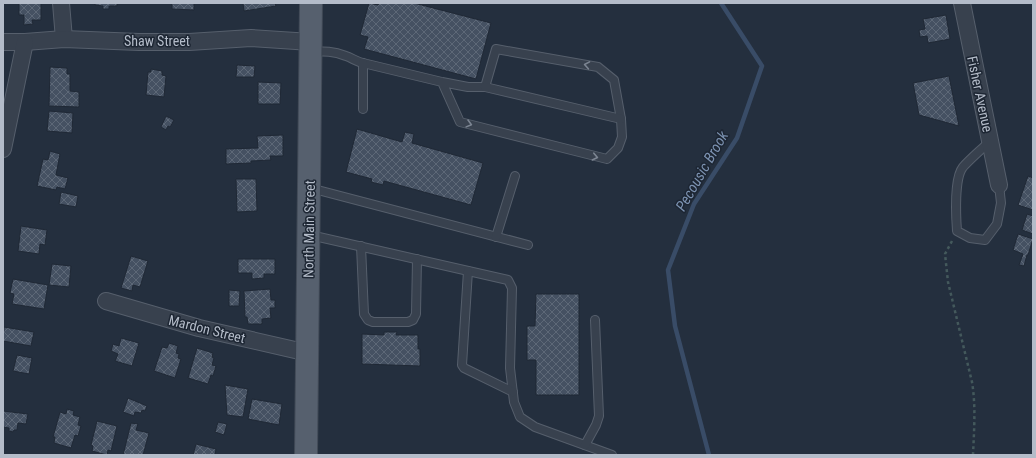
<svg xmlns="http://www.w3.org/2000/svg" width="1036" height="458" viewBox="0 0 1036 458" font-family="'Roboto Condensed',sans-serif">
<style>
.lines{fill:none;stroke-linecap:round;stroke-linejoin:round}
.stream{stroke:#394c67;stroke-width:4.5}
.building{fill:url(#building-cross-hatch);stroke:#1f2835}
.service-casing{stroke:#565f6c;stroke-width:10}
.minor-casing{stroke:#565f6c;stroke-width:18}
.primary-casing{stroke:#414a57;stroke-width:24}
.path{stroke:#44595c;stroke-width:2.5;stroke-dasharray:3 3;stroke-linecap:butt}
.service{stroke:#38414e;stroke-width:8}
.minor{stroke:#38414e;stroke-width:16}
.primary{stroke:#56606e;stroke-width:22}
.oneway{stroke:#7c8592}
.labels{text-anchor:middle;stroke-width:3;stroke-linejoin:round;paint-order:stroke}
.street-label{font-size:14px;fill:#b4bcc9;stroke:#1d2633}
.water-label{font-size:15px;font-style:italic;fill:#7c92b1;stroke:#1d2633}
</style>
<defs>
<pattern id="building-cross-hatch" width="8" height="8" patternUnits="userSpaceOnUse"><rect width="8" height="8" fill="#455162"/><path d="M0 0l8 8M0 8l8-8" fill="none" stroke="#5d6877"/></pattern>
</defs>
<rect width="100%" height="100%" fill="#242f3e"/>
<g class="lines">
<!-- stream -->
<path class="stream" d="M709,455L675,326L668,270L694,204L737,138L762,66L721,3"/>
</g>
<!-- building -->
<g class="building">
<path d="M19,3H41V20H32L33,24L24,25V15H19Z"/>
<path d="M95,3H117V6H109V9H103V6L95,5Z"/>
<path d="M172,3H194V10L172,9Z"/>
<path d="M243,3H275L276,6L244,11Z"/>
<path d="M369,3L378,5L379,3H414L491,23L476,79L364,49L368,37L360,35Z"/>
<path d="M946,15L950,39L928,43L927,36L920,37L919,30L925,29L923,19Z"/>
<path d="M237,65L255,66L254,77H236Z"/>
<path d="M50,67L67,68V74H70V91L79,92V107L49,106Z"/>
<path d="M151,69L162,71V75L166,76L164,97L146,95L148,72H151Z"/>
<path d="M949,76L959,126L919,115L913,83Z"/>
<path d="M258,82L281,83L280,104H258Z"/>
<path d="M49,111L73,113L72,133L47,131Z"/>
<path d="M166,116L174,120L170,127L168,126L166,130L161,127Z"/>
<path d="M357,129L402,142L405,132L414,134L412,143L483,163L471,205L384,181L383,185L371,182L372,179L346,172Z"/>
<path d="M283,135V156H270L271,160L251,161V163L226,164V149L258,148L257,136Z"/>
<path d="M50,151L60,154L56,175L68,178L65,189L57,187L56,190L37,186L43,159L48,160Z"/>
<path d="M1028,176L1033,178V210L1018,205Z"/>
<path d="M236,179H256L257,211L237,212Z"/>
<path d="M61,192L78,196L76,207L59,204Z"/>
<path d="M1027,214L1033,216V234L1022,230Z"/>
<path d="M21,226L47,230L45,245L40,244L39,254L18,251Z"/>
<path d="M1018,234L1033,239L1028,255H1027L1024,266L1019,265L1023,254L1013,250Z"/>
<path d="M131,256L148,261L140,287L133,285L132,291L121,288Z"/>
<path d="M238,259H275V274H264V278L252,279V273H238Z"/>
<path d="M52,264L71,266L69,287L49,285Z"/>
<path d="M13,279L48,285L44,309L12,304L14,294L10,293Z"/>
<path d="M270,289L271,300H275V308H270L271,318L262,319V324H248L247,317H245L244,291Z"/>
<path d="M229,290L240,291L239,306H229Z"/>
<path d="M536,294H579V395H536V360H527V326H535Z"/>
<path d="M4,327L34,332L31,346L3,341Z"/>
<path d="M384,332H397L396,335H418V349H420V366L362,364V334L384,335Z"/>
<path d="M121,338L139,343L132,366L115,361L118,354L111,351L113,344L119,346Z"/>
<path d="M169,343L178,346L176,353L179,354L178,358L181,359L175,378L154,371L162,347L167,348Z"/>
<path d="M197,348L213,353L212,357L214,358L212,365L216,366L213,376L211,375L208,384L188,378Z"/>
<path d="M17,355L32,358L29,374L13,371Z"/>
<path d="M225,385L248,389L243,417L227,415Z"/>
<path d="M128,398L147,406L145,411L142,410L141,413L135,412L134,416L123,412Z"/>
<path d="M252,399L282,404L279,425L248,419Z"/>
<path d="M67,409L74,411L73,415L80,417L78,425L81,426L78,436L75,435L71,448L54,443L55,437H53L60,412L66,414Z"/>
<path d="M3,411L28,414L26,424L18,423L17,430H14L13,432L9,431V428L3,427Z"/>
<path d="M97,421L117,426L111,451L108,450L107,455L92,451L93,446L91,445Z"/>
<path d="M218,422L227,424L224,435L215,432Z"/>
<path d="M131,423L138,424L136,430L149,433L143,455H123Z"/>
<path d="M196,444L216,449L215,455H193Z"/>
</g>
<g class="lines">
<defs>
<g id="service">
<path d="M311,52C325,51 333,51 346,56C352,58 357,62 363,63L442,82L468,87H485L496,49L598,67L614,80L621,119L622,137L618,148L607,159L460,122L442,82"/>
<path d="M485,87L621,119"/>
<path d="M363,109V63"/>
<path d="M990,141C981,150 971,158 963,167C954,178 956,217 957,231L970,238L985,240L997,224L1001,203L999,185"/>
<path d="M310,188L528,245"/>
<path d="M310,235L508,280L512,288L510,368L514,402L520,417L535,427L612,455"/>
<path d="M496,237L515,176"/>
<path d="M361,246L364,314L368,320L373,322H408L413,320L416,314L417,259"/>
<path d="M468,271L462,365L464,368L513,392"/>
<path d="M585,445L596,425L599,416L595,320"/>
</g>
<g id="minor">
<path d="M61,3L64,39"/>
<path d="M962,3L999,185"/>
<path d="M3,42H25L64,39L139,42H189L251,38L311,42"/>
<path d="M3,149L25,42"/>
<path d="M106,301L199,328L308,353"/>
</g>
<path id="primary" d="M306,455L311,3"/>
</defs>
<!-- service casing -->
<use href="#service" class="service-casing"/>
<!-- minor casing -->
<use href="#minor" class="minor-casing"/>
<!-- primary casing -->
<use href="#primary" class="primary-casing"/>
<!-- path -->
<path class="path" d="M952,241L945,254L948,282L972,382C976,406 974,431 973,455"/>
<!-- service -->
<use href="#service" class="service"/>
<!-- minor -->
<use href="#minor" class="minor"/>
<!-- primary -->
<use href="#primary" class="primary"/>
</g>
<!-- one-way arrows -->
<defs><path id="oneway-chevron" d="M-2-3.5L2.5 0L-2 3.5" fill="none" stroke-width="1.6" stroke-linecap="round" stroke-linejoin="round"/></defs>
<g class="oneway">
<use href="#oneway-chevron" transform="translate(587 65) rotate(-170)"/>
<use href="#oneway-chevron" transform="translate(469 124) rotate(15)"/>
<use href="#oneway-chevron" transform="translate(595 157) rotate(13)"/>
</g>
<g class="labels">
<!-- street labels -->
<g class="street-label">
<text x="157" y="46">Shaw Street</text>
<text transform="translate(980 94) rotate(78)" y="5">Fisher Avenue</text>
<text transform="translate(309 229) rotate(-89)" y="5">North Main Street</text>
<text transform="translate(207 329) rotate(14)" y="5">Mardon Street</text>
</g>
<!-- water labels -->
<g class="water-label">
<text transform="translate(702 171) rotate(-60)" y="5">Pecousic Brook</text>
</g>
</g>
<!-- border -->
<rect width="1036" height="458" fill="none" stroke="#b4bcc9" stroke-width="8"/>
</svg>
